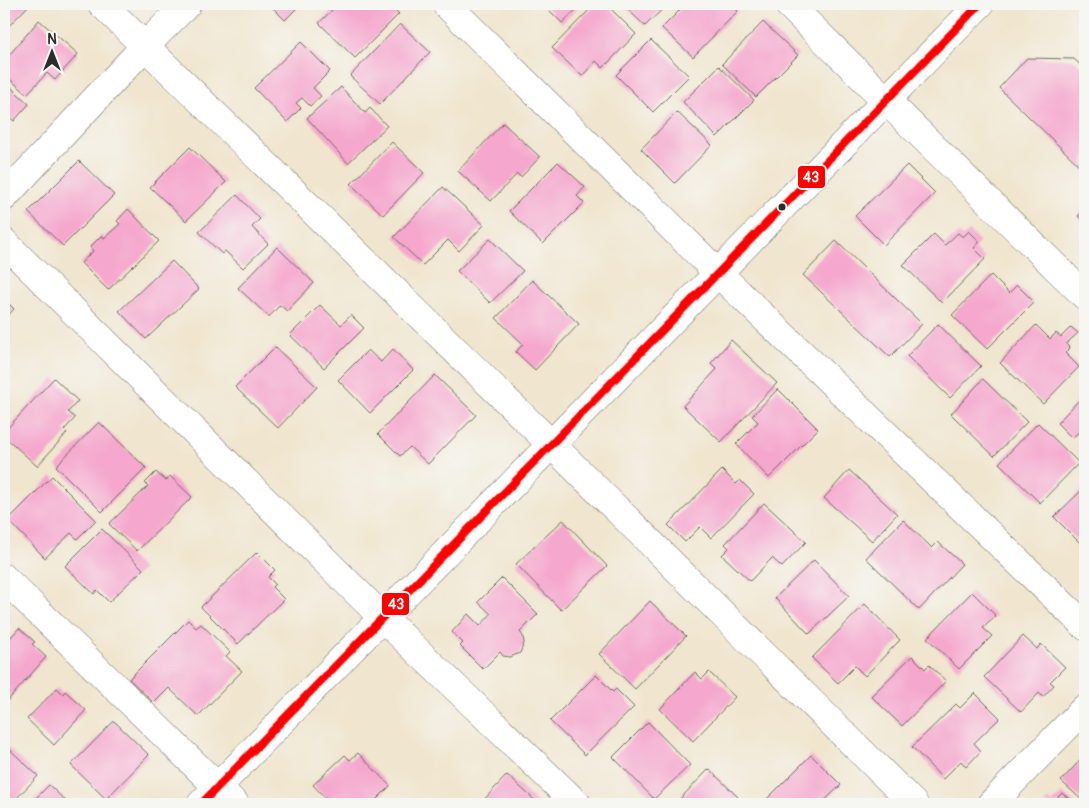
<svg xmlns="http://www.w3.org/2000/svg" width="1089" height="808" viewBox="0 0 1089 808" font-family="Pangolin,sans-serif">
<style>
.building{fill:#f5a7cd}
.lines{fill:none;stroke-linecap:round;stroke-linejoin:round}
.minor-casing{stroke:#706c64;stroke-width:29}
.minor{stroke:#fff;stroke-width:28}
.bus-1-casing{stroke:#f6f6f2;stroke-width:11}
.bus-1{stroke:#f00;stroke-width:8}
.bus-dot{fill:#2b2b2b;stroke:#f6f6f2;stroke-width:2}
.line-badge{stroke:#f6f6f2;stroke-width:2}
.badge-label{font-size:14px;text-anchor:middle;font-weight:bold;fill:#fff}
</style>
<rect width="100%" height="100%" fill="#f6f6f2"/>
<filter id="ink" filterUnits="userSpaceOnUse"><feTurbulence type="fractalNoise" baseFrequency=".02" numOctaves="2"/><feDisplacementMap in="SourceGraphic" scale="10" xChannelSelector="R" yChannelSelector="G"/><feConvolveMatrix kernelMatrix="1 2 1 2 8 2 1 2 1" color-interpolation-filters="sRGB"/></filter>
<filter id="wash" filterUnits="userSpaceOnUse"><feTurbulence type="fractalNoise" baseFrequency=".0096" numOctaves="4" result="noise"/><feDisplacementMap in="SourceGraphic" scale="20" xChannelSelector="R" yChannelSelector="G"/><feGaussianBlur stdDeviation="1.12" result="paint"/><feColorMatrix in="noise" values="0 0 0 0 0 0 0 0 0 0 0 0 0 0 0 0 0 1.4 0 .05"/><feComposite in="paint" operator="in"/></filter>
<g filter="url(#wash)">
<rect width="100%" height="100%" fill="#f0e5ce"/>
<g id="blocks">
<!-- building -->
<g class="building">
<path d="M4,4H30L4,31Z"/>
<path d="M269,4H301L285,20Z"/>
<path d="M338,4H389L399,14L355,58L319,23Z"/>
<path d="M543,4H582L562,23Z"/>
<path d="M595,4H606L636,34L603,68L596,61L582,76L552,48Z"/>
<path d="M622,4H668L645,26Z"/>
<path d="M686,4H730L738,11L693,57L662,28Z"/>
<path d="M39,20L78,54L55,80L47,73L27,94L4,74V61Z"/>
<path d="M763,22L798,55L756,97L722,64Z"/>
<path d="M400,24L430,52L380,104L350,76Z"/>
<path d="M651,40L689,76L653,112L616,75Z"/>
<path d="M301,42L330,71L313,88L321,96L310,106L302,98L296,103L301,108L287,122L254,88Z"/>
<path d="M1027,58L1074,59L1085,69V171L999,88Z"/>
<path d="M719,66L754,100L717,137L683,102Z"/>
<path d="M4,81L29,104L14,121L7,115L4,118Z"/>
<path d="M341,87L365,113L370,108L387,126L348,163L307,118Z"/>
<path d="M677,112L712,145L675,183L641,149Z"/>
<path d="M503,123L540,157L521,177L517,174L491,201L458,171Z"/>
<path d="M392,142L424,173L383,215L351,184Z"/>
<path d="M190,147L226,182L186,221L150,187Z"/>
<path d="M79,161L114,195L63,246L28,212Z"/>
<path d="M558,162L585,187L577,196L584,203L543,244L509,211Z"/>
<path d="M907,165L935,193L884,245L855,216Z"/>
<path d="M443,187L484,225L459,251L448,240L423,265L394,237Z"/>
<path d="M237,195L260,219L252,227L268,244L243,268L225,251L222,254L199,232Z"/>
<path d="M128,209L159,241L108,290L81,263L93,251L90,247L102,235L104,238L120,224L117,221Z"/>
<path d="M1085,209V223L1078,216Z"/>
<path d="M969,231L980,242L974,248L985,259L942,303L903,265L934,234L945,245L958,233L963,237Z"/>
<path d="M490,239L523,271L490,303L457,271Z"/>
<path d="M836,241L922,324L890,357L803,275Z"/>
<path d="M277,247L314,283L287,311L280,305L269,317L238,288Z"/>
<path d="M172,261L199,289L146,339L119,311Z"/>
<path d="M991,275L1009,293L1017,285L1034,302L987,349L952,315Z"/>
<path d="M532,280L579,324L535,370L516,352L523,344L496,318Z"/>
<path d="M4,299L14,309L4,320Z"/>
<path d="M320,305L341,325L351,315L364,328L324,368L290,335Z"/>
<path d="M938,324L981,366L950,398L907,356Z"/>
<path d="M1036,325L1050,339L1056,333L1061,337L1071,327L1078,333L1066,344L1070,348L1065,353L1079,367L1043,404L1000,363Z"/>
<path d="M731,340L777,383L721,442L683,406L717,369L711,363Z"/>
<path d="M275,347L317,387L278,428L235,387Z"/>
<path d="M393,349L413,370L370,413L338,380L368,350L381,362Z"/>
<path d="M435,375L476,415L428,464L410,447L400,456L378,434Z"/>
<path d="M54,378L78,401L68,412L75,418L64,430L67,433L37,466L4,436V432Z"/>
<path d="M983,379L1027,422L994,456L951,414Z"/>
<path d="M778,389L818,429L769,478L736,444L758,422L752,416Z"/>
<path d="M1085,394V434L1081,430L1072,438L1057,423Z"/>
<path d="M99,422L146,468L102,512L56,466Z"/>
<path d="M1038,423L1079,463L1040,503L999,463Z"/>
<path d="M722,470L736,484L740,480L754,494L711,538L700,527L685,542L668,525Z"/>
<path d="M849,470L897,514L872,541L824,498Z"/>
<path d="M156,472L166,481L170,476L192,497L137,551L109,524L148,486L145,483Z"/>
<path d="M52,476L96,520L77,539L71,533L45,558L8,520Z"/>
<path d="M1085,487V548L1054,517Z"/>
<path d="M764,503L806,542L782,567L772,558L750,581L722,555L729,548L725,544Z"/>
<path d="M563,520L607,566L561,610L516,564Z"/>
<path d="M903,520L932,548L938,542L962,564L919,610L866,558Z"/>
<path d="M102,529L143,569L109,602L97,590L94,594L65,566Z"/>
<path d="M257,552L275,570L268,577L275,584L272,587L284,599L238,644L201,607Z"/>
<path d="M814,560L849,596L809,634L775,598Z"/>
<path d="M502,578L538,614L520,632L523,636L524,643L520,653L510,657L503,656L500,652L483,669L460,646L463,643L452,632L468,614L480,626L491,614L478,602Z"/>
<path d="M972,592L996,616L983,628L992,636L959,669L927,638Z"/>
<path d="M650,601L686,636L635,689L599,654Z"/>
<path d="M865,604L900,640L865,676L855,666L838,683L812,658Z"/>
<path d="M188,620L196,628L201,624L230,652L226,656L242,671L198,716L169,688L154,703L129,679Z"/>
<path d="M19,628L35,642L32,644L46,657L4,705V645Z"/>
<path d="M1023,636L1037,649L1041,644L1065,667L1050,682L1054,685L1043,697L1039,693L1021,712L984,677Z"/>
<path d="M912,656L925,669L929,665L946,681L902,726L871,696Z"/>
<path d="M695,672L702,679L709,672L735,697L693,741L660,709Z"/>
<path d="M596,675L613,692L616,689L634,707L585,755L550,721Z"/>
<path d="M57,688L63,694L65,691L86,710L54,745L27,719Z"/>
<path d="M975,693L1000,718L974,743L981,751L966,767L961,761L943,779L912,747L956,704L960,708Z"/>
<path d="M114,721L149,755L106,799L71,765Z"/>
<path d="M648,722L690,765L654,799L613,757Z"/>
<path d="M4,744L38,776L11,804H4Z"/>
<path d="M358,753L390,786L372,804H331L313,785L345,755L350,760Z"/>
<path d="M811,755L841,785L821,804H762Z"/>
<path d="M1085,755V803L1061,781Z"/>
<path d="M709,769L738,797L731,804H675Z"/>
<path d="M507,775L539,804H480Z"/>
<path d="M49,785L69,804H30Z"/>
<path d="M1062,793L1075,804H1044L1048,799L1052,803Z"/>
</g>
</g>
</g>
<g filter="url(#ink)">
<use href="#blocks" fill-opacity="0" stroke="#706c64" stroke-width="1"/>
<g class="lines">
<defs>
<g id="minor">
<path d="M102,4L551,444L914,804"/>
<path d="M446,4L718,273L1085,626"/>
<path d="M788,4L1085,296"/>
<path d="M4,197L145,46L187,4"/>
<path d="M4,242L383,618L577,804"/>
<path d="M4,578L235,804"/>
<path d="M201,804L980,4"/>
<path d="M991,804L1085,708"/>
</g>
</defs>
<!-- minor casing -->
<use href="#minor" class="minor-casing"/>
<!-- minor -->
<use href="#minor" class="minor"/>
<defs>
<path id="bus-1" d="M201,804L980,4"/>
</defs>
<!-- bus-1 casing -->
<use href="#bus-1" class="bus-1-casing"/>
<!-- bus-1 -->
<use href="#bus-1" class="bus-1"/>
</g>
</g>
<!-- markers -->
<circle class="bus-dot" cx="782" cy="207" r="4.5"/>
<g class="line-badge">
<rect x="797" y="165" width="29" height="24" rx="5" fill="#f00"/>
<rect x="381" y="592" width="29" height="24" rx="5" fill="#f00"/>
</g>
<g class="badge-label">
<text x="811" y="182">43</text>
<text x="396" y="609">43</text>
</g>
<!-- margin -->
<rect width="1089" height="808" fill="none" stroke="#f6f6f2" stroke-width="20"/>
<!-- north arrow -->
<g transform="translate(52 52)" stroke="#f6f6f2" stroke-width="4" paint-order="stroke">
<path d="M0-4L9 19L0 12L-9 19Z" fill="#2b2b2b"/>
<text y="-8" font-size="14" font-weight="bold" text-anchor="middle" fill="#2b2b2b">N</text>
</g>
</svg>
